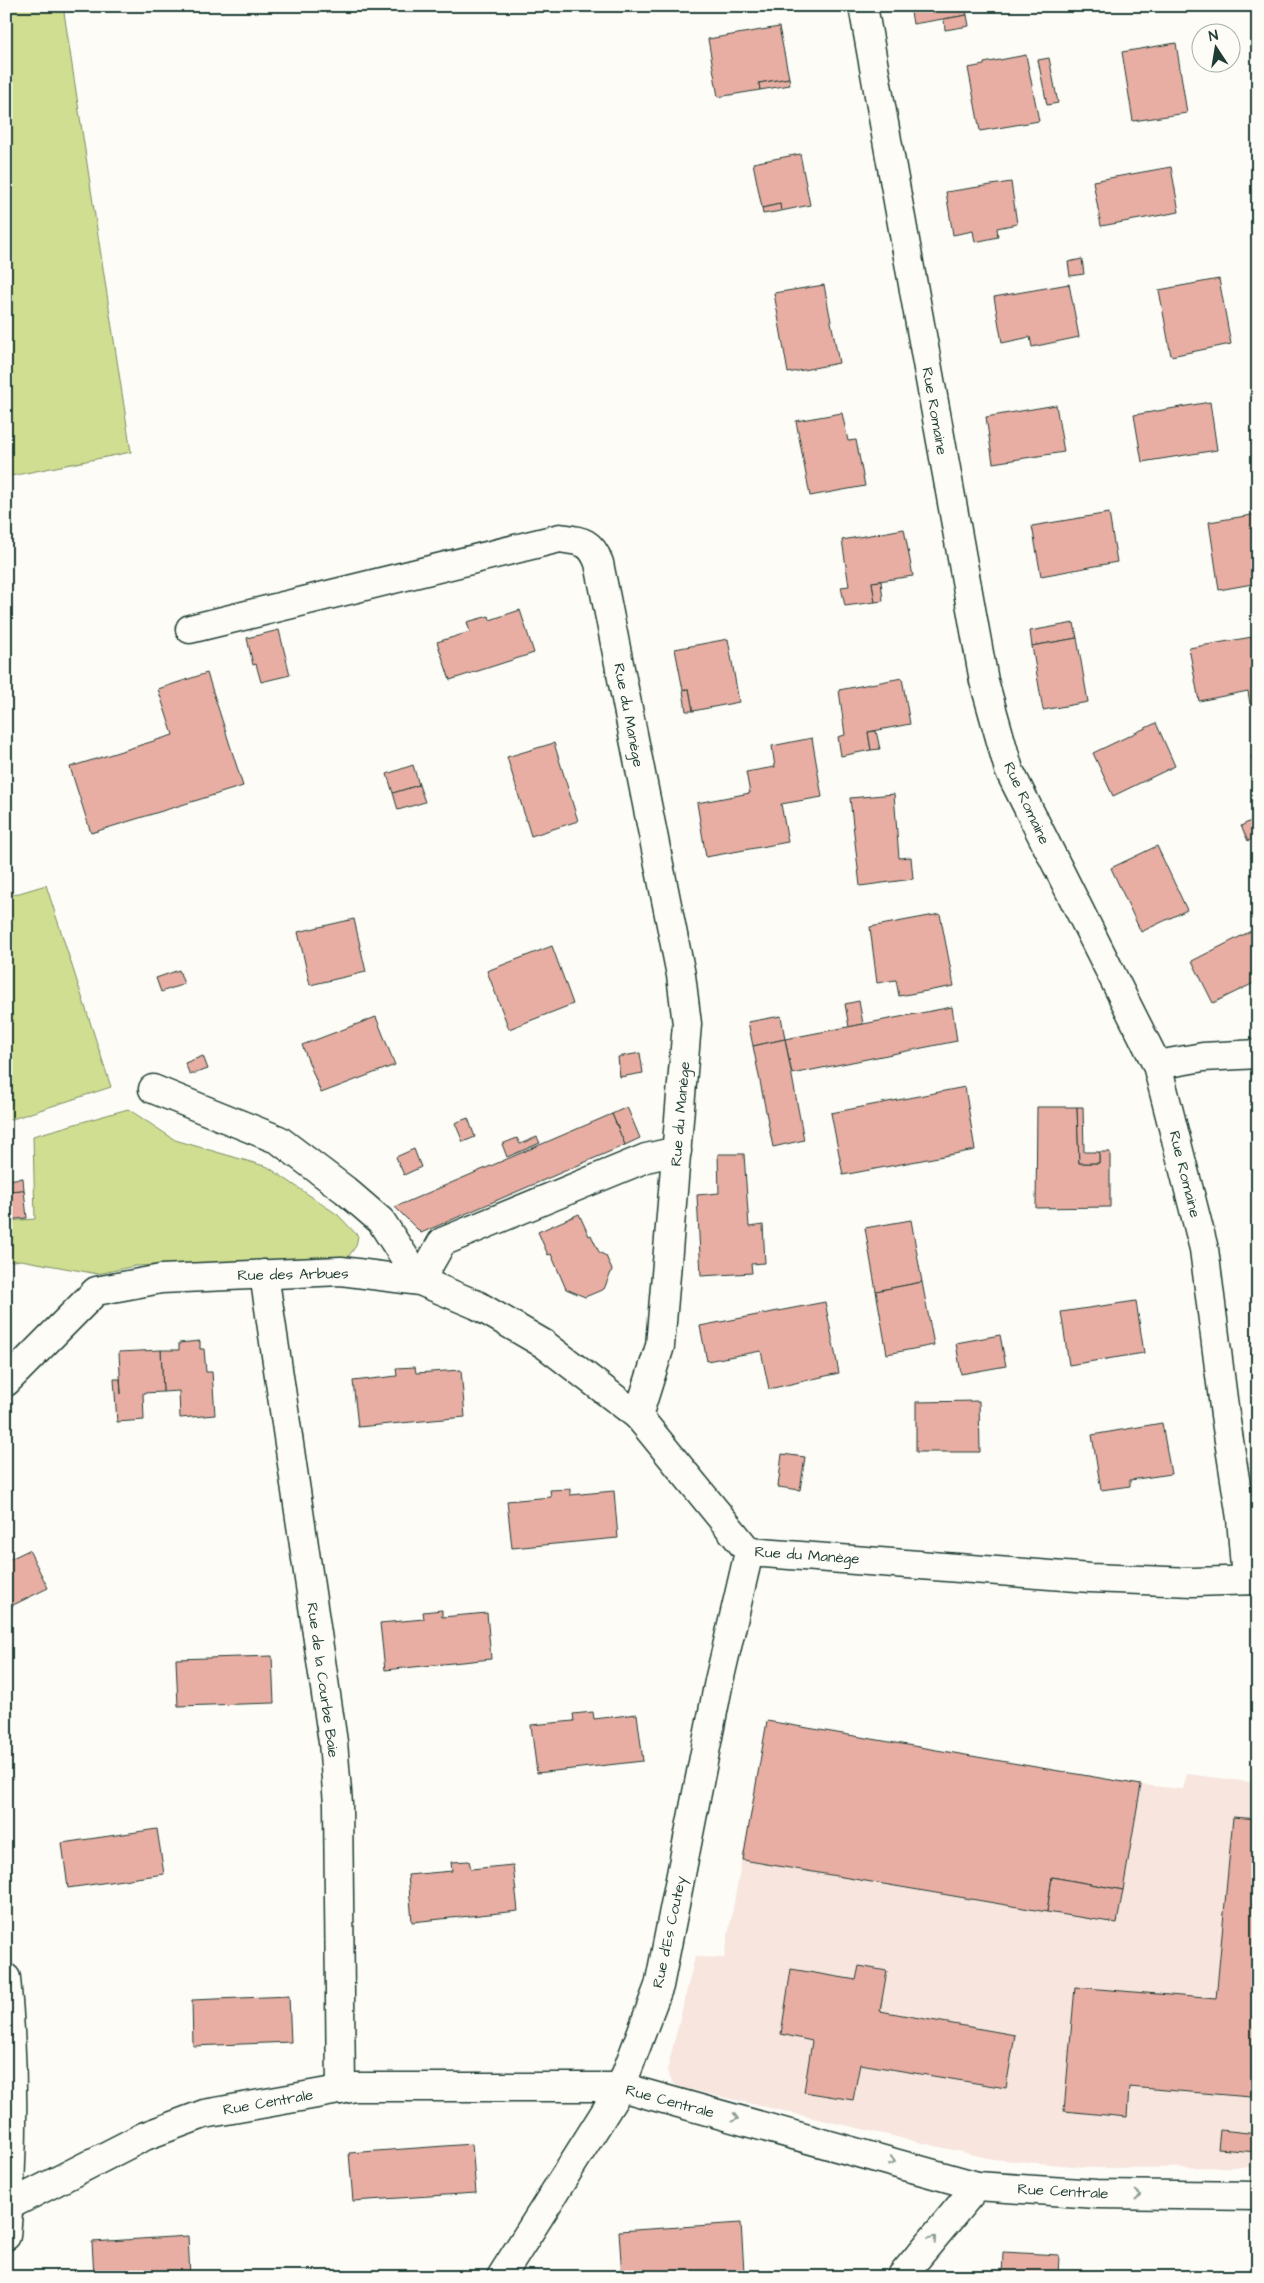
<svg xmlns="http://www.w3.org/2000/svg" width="1264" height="2283" viewBox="0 0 1264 2283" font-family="'Architects Daughter',sans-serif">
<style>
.built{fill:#f7e5de}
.green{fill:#d0de92;stroke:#788e63}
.building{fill:#e8aea3;stroke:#1f3d34}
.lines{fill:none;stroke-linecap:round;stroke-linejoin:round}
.minor-casing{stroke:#1f3d34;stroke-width:31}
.minor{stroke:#fdfcf7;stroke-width:28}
.oneway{stroke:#8e9c96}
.labels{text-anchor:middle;stroke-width:5;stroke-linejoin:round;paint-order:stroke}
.street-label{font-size:15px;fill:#1f3d34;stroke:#fdfcf7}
</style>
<rect width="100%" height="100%" fill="#fdfcf7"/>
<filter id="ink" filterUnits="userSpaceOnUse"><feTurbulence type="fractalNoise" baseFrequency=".02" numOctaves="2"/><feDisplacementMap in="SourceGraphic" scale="10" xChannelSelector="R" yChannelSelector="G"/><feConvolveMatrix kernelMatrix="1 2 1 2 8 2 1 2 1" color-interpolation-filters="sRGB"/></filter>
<g filter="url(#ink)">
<!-- built -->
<path class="built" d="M767,1721L1141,1785L1183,1789L1187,1774L1258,1783V2167L1096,2168L992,2159L679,2087L672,2082L667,2071L695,1957L724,1958Z"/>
<!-- green -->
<g class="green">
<path d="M6,6H63L131,452L6,477Z"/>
<path d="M46,885L111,1087L6,1121V897Z"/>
<path d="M128,1109L175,1140L268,1167L338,1215L358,1236L356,1246L348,1257L135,1266L98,1274L21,1260L6,1262V1221L35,1219L33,1136Z"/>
</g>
<!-- building -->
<g class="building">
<path d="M910,6H965L967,15L913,24Z"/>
<path d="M967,15L969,26L945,30L944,19Z"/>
<path d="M779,27L789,78L759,83L760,90L718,97L708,39Z"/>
<path d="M1176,43L1187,113L1133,121L1122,52Z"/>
<path d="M1026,55L1039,121L980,131L968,68L984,65V63Z"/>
<path d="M1049,58L1058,103L1047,105L1038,60Z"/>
<path d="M789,78L790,85L760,90L759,83Z"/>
<path d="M800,154L810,205L781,211L780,204L762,208L753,163Z"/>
<path d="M1171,167L1179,212L1101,226L1093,181Z"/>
<path d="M1011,182L1017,224L997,228L998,237L975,242L973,231L953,235L946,192Z"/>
<path d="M780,204L781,211L763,214L762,208Z"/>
<path d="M1082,259L1084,274L1070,276L1068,262Z"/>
<path d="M1219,279L1231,344L1171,356L1159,290Z"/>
<path d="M1069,284L1079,337L1032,347L1030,337L1002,343L994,297Z"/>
<path d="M824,285L839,363L788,373L774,293Z"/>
<path d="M1210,402L1217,450L1142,462L1134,415Z"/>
<path d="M1056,405L1064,452L993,463L986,417Z"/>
<path d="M842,413L848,441L856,440L865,486L810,496L796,421Z"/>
<path d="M1109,513L1117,562L1041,576L1032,526Z"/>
<path d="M1258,514V583L1219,590L1209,522Z"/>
<path d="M904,529L913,576L872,582L875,602L845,606L841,587L849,586L842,540Z"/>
<path d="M881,581L883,601L875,602L872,582Z"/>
<path d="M520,610L534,653L450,680L437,642L470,632L467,622L489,616L490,620Z"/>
<path d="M1074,623L1077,638L1032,646L1030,631Z"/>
<path d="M279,630L290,675L261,682L256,664L253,665L247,638Z"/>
<path d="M1252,637L1255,655L1258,654V703L1250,704L1248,691L1199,701L1189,648Z"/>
<path d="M1077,638L1088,702L1043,710L1032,646Z"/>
<path d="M728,639L739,702L693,711L689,689L683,690L675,649Z"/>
<path d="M207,673L243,786L91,833L70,767L173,735L158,689Z"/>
<path d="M902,678L910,724L868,732L871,750L841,756L838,737L845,735L839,690Z"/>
<path d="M689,689L693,711H686L683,690Z"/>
<path d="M1156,723L1175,766L1113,796L1093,753Z"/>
<path d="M6,729L10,750L6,751Z"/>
<path d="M876,731L880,749L871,750L868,732Z"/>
<path d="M812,738L822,797L781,804L788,842L706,857L697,803L750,793L746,772L775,767L772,746Z"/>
<path d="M554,743L578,821L531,836L507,757Z"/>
<path d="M1258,753V771L1251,757Z"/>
<path d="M413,765L419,785L393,793L387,774Z"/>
<path d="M419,785L425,802L398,810L393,793Z"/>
<path d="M894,794L899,858L911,857L913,879L860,886L850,798Z"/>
<path d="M1258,817V836L1248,841L1241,826Z"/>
<path d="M1157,846L1187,910L1141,932L1111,868Z"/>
<path d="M940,914L954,986L899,996L896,980L877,983L870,927Z"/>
<path d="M354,919L366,972L310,985L298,932Z"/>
<path d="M1255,929L1258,934V981L1213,1003L1192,961Z"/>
<path d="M552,946L573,1004L509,1029L487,971Z"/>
<path d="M179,970L184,984L161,992L156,978Z"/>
<path d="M859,1001L863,1024L849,1027L845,1004Z"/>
<path d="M952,1007L957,1041L792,1074L785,1039Z"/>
<path d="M781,1016L785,1039L753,1046L748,1022Z"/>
<path d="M376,1017L395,1065L321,1093L302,1045Z"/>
<path d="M785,1039L804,1140L773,1147L753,1046Z"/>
<path d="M640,1053L643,1073L620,1077L618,1057Z"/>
<path d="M203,1056L208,1069L190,1075L185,1063Z"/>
<path d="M965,1087L975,1150L843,1175L831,1113Z"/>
<path d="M627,1107L640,1138L625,1145L612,1114Z"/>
<path d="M1037,1107H1077L1079,1163H1099V1152H1110V1207L1036,1208Z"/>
<path d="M1077,1107H1083L1084,1152H1099V1163H1079Z"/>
<path d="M612,1114L625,1145L421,1233L395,1207Z"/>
<path d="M468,1118L475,1137L463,1142L455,1123Z"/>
<path d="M537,1137L540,1143L507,1157L502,1144L517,1138L520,1144Z"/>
<path d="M414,1149L421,1167L404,1175L396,1157Z"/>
<path d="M718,1154H744L749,1227L763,1225L765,1263L751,1264L752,1273L701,1276L697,1195L719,1193Z"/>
<path d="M23,1178L24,1190L6,1191V1180Z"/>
<path d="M24,1190L27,1218L6,1220V1191Z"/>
<path d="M579,1214L589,1236L591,1235L599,1252L606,1256L612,1270L604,1289L585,1297L566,1289L551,1254L548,1255L538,1232Z"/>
<path d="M911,1220L922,1282L876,1291L865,1228Z"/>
<path d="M922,1282L934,1345L887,1354L876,1291Z"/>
<path d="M1136,1301L1144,1353L1069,1365L1061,1312Z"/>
<path d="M825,1302L839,1373L769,1389L761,1351L707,1361L700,1326Z"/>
<path d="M1000,1335L1006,1366L961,1374L956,1343Z"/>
<path d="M200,1341V1349H204L206,1372H212L215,1415L180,1418L179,1391L163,1392L161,1350H179V1343Z"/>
<path d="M161,1350L163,1392L143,1393L144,1420L117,1422L114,1379H120L121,1394L119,1352Z"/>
<path d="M415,1367L416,1373L461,1370L465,1417L358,1427L353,1381L397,1376L396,1368Z"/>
<path d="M979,1401L980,1452H916V1402Z"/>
<path d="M1162,1423L1171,1474L1130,1480V1486L1101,1490L1092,1435Z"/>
<path d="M782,1454L805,1457L800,1490L778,1487Z"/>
<path d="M570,1489V1495L614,1491L618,1538L512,1548L507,1501L551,1497L550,1490Z"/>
<path d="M29,1550L48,1588L7,1608L6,1561Z"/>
<path d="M442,1610V1617L487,1613L491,1659L385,1670L380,1623L424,1619L423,1612Z"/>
<path d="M272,1656L274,1703L178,1706L176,1659Z"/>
<path d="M593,1712L594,1719L637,1714L643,1761L537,1773L531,1725L574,1721L573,1714Z"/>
<path d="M767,1721L1141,1785L1123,1890L1052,1877L1047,1912L743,1860Z"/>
<path d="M1233,1817L1258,1819V2013L1251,2097L1129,2087L1127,2117L1064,2111L1075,1987L1216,1999Z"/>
<path d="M157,1829L164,1874L68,1888L62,1843Z"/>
<path d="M469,1861L471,1869L513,1865L518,1911L412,1922L408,1875L452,1871L451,1862Z"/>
<path d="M1052,1877L1123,1890L1117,1923L1047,1912Z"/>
<path d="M859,1966L887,1971L880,2011L1015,2035L1006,2088L860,2064L853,2100L804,2092L812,2041L781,2034L791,1969L856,1980Z"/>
<path d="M289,1996L291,2042L193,2046L192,2000Z"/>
<path d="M1220,2130L1258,2134V2152L1218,2149Z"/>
<path d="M472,2144L476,2193L353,2201L349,2153Z"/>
<path d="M741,2223L744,2272L667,2277H622L619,2231Z"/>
<path d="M188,2236L190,2277H94L92,2242Z"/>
<path d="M1003,2252L1059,2255L1058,2277H1002Z"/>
</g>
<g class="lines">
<defs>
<g id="minor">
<path d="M863,6L984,681L1009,770L1157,1065L1204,1249L1225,1415L1241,1518L1246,1580"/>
<path d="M190,629L560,538C581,541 591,541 599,563L681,975L687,1024L660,1346L638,1416"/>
<path d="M1157,1065L1203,1057L1258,1054"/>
<path d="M153,1089L279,1140L345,1190L381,1221L420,1281L442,1242L646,1158L677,1151"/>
<path d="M264,1274L333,1742L338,1804L341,2090"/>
<path d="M6,1382L96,1291L161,1279L341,1271L420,1281L477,1305L544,1344L638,1416L749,1552L1090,1578L1193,1582L1258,1580"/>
<path d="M6,1978C14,2061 14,2153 6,2236"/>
<path d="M6,2207L145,2136L204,2114L356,2087H621L977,2186L1096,2194L1258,2196"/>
<path d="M501,2277L621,2087L659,1986L719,1681L749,1552"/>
<path d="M901,2277L977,2186"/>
</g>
</defs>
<!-- minor casing -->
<use href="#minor" class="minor-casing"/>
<!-- minor -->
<use href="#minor" class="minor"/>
</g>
<!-- one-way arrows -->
<defs><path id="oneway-chevron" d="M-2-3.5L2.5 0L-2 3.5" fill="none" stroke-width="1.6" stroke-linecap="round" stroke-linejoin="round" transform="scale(1.25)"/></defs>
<g class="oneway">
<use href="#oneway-chevron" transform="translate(735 2118) rotate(15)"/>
<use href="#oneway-chevron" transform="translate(892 2161) rotate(16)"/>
<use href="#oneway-chevron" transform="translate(1138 2195) rotate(1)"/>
<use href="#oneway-chevron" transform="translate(933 2239) rotate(-50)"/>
</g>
</g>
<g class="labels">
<!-- street labels -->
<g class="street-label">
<text transform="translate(935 411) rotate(80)" y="5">Rue Romaine</text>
<text transform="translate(629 715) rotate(79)" y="5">Rue du Manège</text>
<text transform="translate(1027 803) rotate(65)" y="5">Rue Romaine</text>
<text transform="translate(680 1114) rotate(-85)" y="5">Rue du Manège</text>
<text transform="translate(1185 1174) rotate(76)" y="5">Rue Romaine</text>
<text transform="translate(293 1274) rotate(-1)" y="5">Rue des Arbues</text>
<text transform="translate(807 1555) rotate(4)" y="5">Rue du Manège</text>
<text transform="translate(323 1680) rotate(82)" y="5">Rue de la Courbe Baie</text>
<text transform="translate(669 1932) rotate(-78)" y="5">Rue d'Es Coutey</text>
<text transform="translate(670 2101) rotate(15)" y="5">Rue Centrale</text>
<text transform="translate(268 2102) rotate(-10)" y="5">Rue Centrale</text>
<text transform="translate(1063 2191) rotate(3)" y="5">Rue Centrale</text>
</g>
</g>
<!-- margin -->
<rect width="1264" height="2283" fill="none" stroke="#fdfcf7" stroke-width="25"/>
<rect x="12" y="12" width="1239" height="2258" fill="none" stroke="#1f3d34" stroke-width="2" filter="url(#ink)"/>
<!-- north arrow -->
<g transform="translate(1216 48) rotate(348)"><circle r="24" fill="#fdfcf7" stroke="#a4b0a9"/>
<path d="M0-4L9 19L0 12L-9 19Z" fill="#1f3d34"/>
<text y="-8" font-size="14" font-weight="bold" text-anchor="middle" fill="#1f3d34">N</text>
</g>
</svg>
